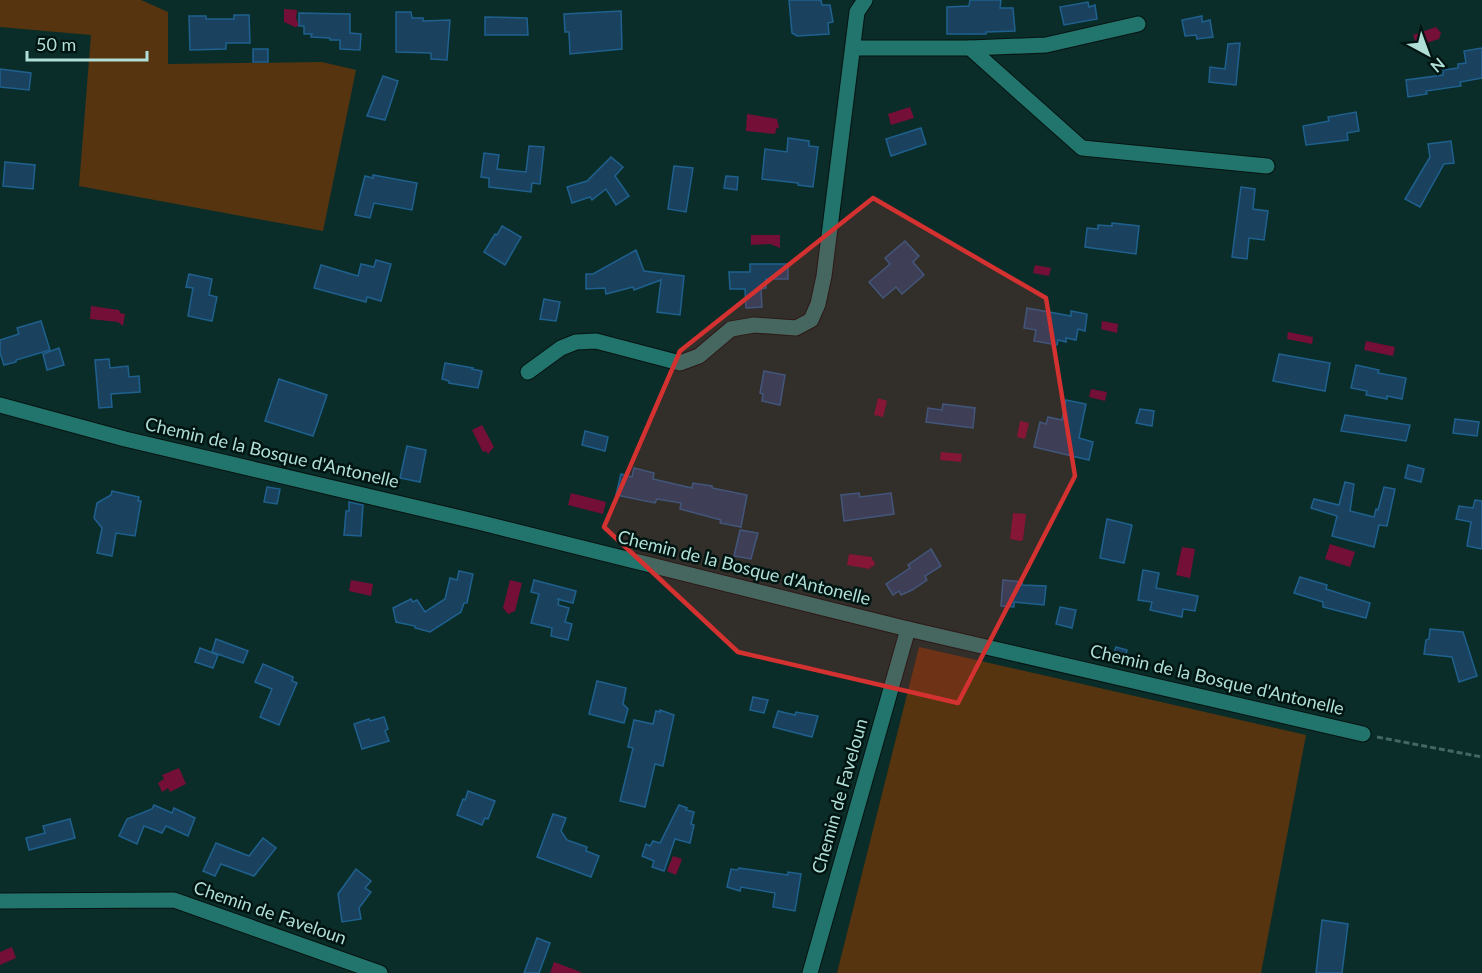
<svg xmlns="http://www.w3.org/2000/svg" width="1482" height="973" viewBox="0 0 1482 973" font-family="Lato,sans-serif">
<style>
.green{fill:#56340f}
.water{fill:#740f37}
.building{fill:#1a425f;stroke:#1f608e;stroke-width:1.5}
.lines{fill:none;stroke-linecap:round;stroke-linejoin:round}
.minor-casing{stroke:#061311;stroke-width:17}
.path{stroke:#426862;stroke-width:3;stroke-dasharray:6 3;stroke-linecap:butt}
.minor{stroke:#22756c;stroke-width:15}
.marked{fill:#d43131;fill-opacity:0.2;stroke:#d43131;stroke-width:4.5;stroke-linejoin:round}
.labels{text-anchor:middle;stroke-width:5;stroke-linejoin:round;paint-order:stroke}
.street-label{font-size:18px;fill:#b0dfd7;stroke:#001411}
</style>
<rect width="100%" height="100%" fill="#0b2d29"/>
<!-- green -->
<g class="green">
<path d="M0,0H141L168,12V64L322,62L356,70L323,231L79,186L91,35L0,27Z"/>
<path d="M919,647L1306,735L1261,973H837Z"/>
</g>
<!-- water -->
<g class="water">
<path d="M284,9L297,10L296,18L299,26L295,27L284,22Z"/>
<path d="M1436,27L1441,33L1439,39L1417,46L1413,35Z"/>
<path d="M910,107L914,118L891,125L888,114Z"/>
<path d="M747,114L777,119L779,127L776,129L775,134L746,131Z"/>
<path d="M751,235H780V248L770,244L751,245Z"/>
<path d="M1035,265L1051,268L1049,276L1033,273Z"/>
<path d="M91,306L119,310L120,313L125,314L123,326L118,322L90,319Z"/>
<path d="M1102,321L1118,324L1117,333L1101,329Z"/>
<path d="M1288,332L1313,337L1312,344L1287,339Z"/>
<path d="M1366,341L1395,347L1393,356L1364,350Z"/>
<path d="M1091,389L1107,392L1105,401L1089,397Z"/>
<path d="M878,398L887,401L883,417L874,415Z"/>
<path d="M1020,421L1029,423L1025,439L1017,437Z"/>
<path d="M482,425L494,447L488,454L486,451L483,452L472,430Z"/>
<path d="M941,452L962,454L961,462L940,460Z"/>
<path d="M571,493L606,502L603,514L568,505Z"/>
<path d="M1013,513L1026,514L1023,540L1020,541L1010,539Z"/>
<path d="M1330,544L1355,552L1350,567L1325,559Z"/>
<path d="M1182,547L1195,549L1190,578L1176,575Z"/>
<path d="M849,554L872,557V560L874,561L875,565L871,567L870,569L847,565Z"/>
<path d="M351,580L373,584L371,596L349,591Z"/>
<path d="M510,580L522,583L515,611L508,614L503,608Z"/>
<path d="M179,768L186,784L170,792L168,788L162,792L158,783L164,779L162,775Z"/>
<path d="M673,856L682,859L676,875L667,871Z"/>
<path d="M12,947L16,958L0,965V952Z"/>
<path d="M554,962L581,972L580,973H550Z"/>
</g>
<!-- building -->
<g class="building">
<path d="M789,0H821L822,5H830L833,22L828,23L829,34L797,36L792,33Z"/>
<path d="M970,0H1001L1000,8H1013L1015,31L986,32V34H947V7L969,6Z"/>
<path d="M1088,2L1089,7L1095,5L1097,19L1064,25L1060,7Z"/>
<path d="M621,11L622,49L570,54L569,32H565L564,14Z"/>
<path d="M396,12H411L412,18H423V21L450,20L447,60L431,59V53L396,52Z"/>
<path d="M299,13L350,14V33L361,34L360,50L340,49V40H330V38L311,37L312,34H304V26H299Z"/>
<path d="M234,15H249L250,43H226V49L190,50L189,16H206V19H234Z"/>
<path d="M1202,16V22L1210,20L1213,37L1197,39L1196,35L1185,36L1182,20Z"/>
<path d="M485,17L527,18L528,35H485Z"/>
<path d="M1240,43L1236,85L1209,82L1210,67L1225,69L1228,44Z"/>
<path d="M1482,48V78L1460,82L1461,86L1426,91L1427,94L1408,97L1406,80L1443,75V70L1458,68V64L1466,63L1464,51Z"/>
<rect x="253" y="49" width="15" height="13"/>
<path d="M0,69L31,73L29,90L0,87Z"/>
<path d="M383,76L398,81L385,120L367,116Z"/>
<path d="M1356,112L1359,131L1347,133L1348,140L1306,145L1303,126L1329,121L1328,117Z"/>
<path d="M921,128L926,144L891,156L886,139Z"/>
<path d="M788,138L809,141V146L818,147L813,187L798,185V183L762,179L765,149L787,152Z"/>
<path d="M1451,141L1454,163L1444,164L1420,207L1405,199L1430,157L1428,144Z"/>
<path d="M529,146L544,147L540,184L532,183L531,192L489,187V178L481,177L484,153L499,155L497,169L526,172Z"/>
<path d="M611,157L623,167L615,176L629,196L616,205L606,189L592,200L590,197L572,203L567,187L587,181Z"/>
<path d="M5,162L35,165L33,189L3,186Z"/>
<path d="M674,166L693,168L686,212L668,209Z"/>
<path d="M373,175L417,183L412,210L374,203L370,218L355,215L365,176L373,178Z"/>
<path d="M726,176L738,177L737,190L724,188Z"/>
<path d="M1241,187L1255,189L1253,209L1268,211L1264,240L1249,238L1247,259L1232,257Z"/>
<path d="M1112,223L1139,226L1136,254L1085,247L1087,228L1098,229V225L1112,226Z"/>
<path d="M502,226L521,237L505,265L484,252L495,234L497,235Z"/>
<path d="M905,241L919,256L913,262L924,275L902,294L896,287L883,298L869,282L890,264L885,258Z"/>
<path d="M636,250L644,271L684,276L680,315L657,312L661,280L634,290L633,287L606,294L605,288L586,289V274H593Z"/>
<path d="M376,260L391,264L381,301L367,297L366,302L314,288L321,265L358,276L361,264L374,267Z"/>
<path d="M750,264H788V279H766V288L761,289L762,307L746,308L745,289H730L729,272H750Z"/>
<path d="M189,274L212,279L209,295L217,297L212,321L188,316L193,288L186,287Z"/>
<path d="M544,299L560,302L556,321L540,319Z"/>
<path d="M1027,308L1071,316V311L1087,314L1085,331L1078,329L1076,340L1066,338V342L1058,340L1057,345L1034,341L1036,330L1024,328Z"/>
<path d="M41,321L50,350L16,360V362L4,365L0,353V340L19,334L17,328Z"/>
<path d="M59,348L64,365L47,370L43,354Z"/>
<path d="M1279,354L1330,363L1325,391L1273,381Z"/>
<path d="M109,359L110,368L128,366L129,377L139,376L140,392L111,394L112,407L99,408L95,360Z"/>
<path d="M445,363L473,368L472,369L482,371L478,388L449,383V381L442,379Z"/>
<path d="M1356,365L1379,370L1378,373L1406,378L1402,399L1387,396V399L1366,395L1367,391L1351,388Z"/>
<path d="M764,371L785,375L780,405L762,401L763,394L760,393Z"/>
<path d="M279,379L327,395L313,436L265,421Z"/>
<path d="M1066,400L1086,404L1079,438L1093,442L1089,460L1034,447L1040,422L1046,424L1048,417L1062,420Z"/>
<path d="M943,404L975,408L973,428L926,422L928,408L942,410Z"/>
<path d="M1140,409L1154,411L1152,426L1136,423Z"/>
<path d="M1345,415L1410,425L1406,441L1341,431Z"/>
<path d="M1455,419L1479,422L1477,436L1453,433Z"/>
<path d="M585,431L608,437L605,451L582,445Z"/>
<path d="M407,446L426,450L420,482L400,478Z"/>
<path d="M1408,465L1424,469L1421,482L1405,478Z"/>
<path d="M634,468L654,473L653,479L692,488L693,483L712,486V488L747,495L741,527L720,523L721,520L680,509L681,503L657,499L655,503L616,495L621,474L632,477Z"/>
<path d="M1345,482L1354,484L1350,511L1374,517L1376,509L1378,510L1384,487L1395,489L1387,526L1379,525L1374,547L1332,536L1337,516L1311,508L1314,499L1339,505Z"/>
<path d="M267,487L280,489L277,504L264,502Z"/>
<path d="M112,491L139,497L138,501H141L135,536L116,533L112,556L97,553L102,528L94,518L97,503L111,495Z"/>
<path d="M859,493L860,497L891,493L894,514L844,521L841,495Z"/>
<path d="M1475,500L1482,501V549L1467,546L1471,522L1456,519L1459,506L1473,508Z"/>
<path d="M349,502L363,505L361,536L344,535L346,511H349Z"/>
<path d="M1107,519L1132,525L1124,563L1100,558Z"/>
<path d="M740,530L758,533L751,559L734,556Z"/>
<path d="M931,549L941,566L925,576L927,580L912,590L901,595L899,591L893,595L886,584L910,568L908,565Z"/>
<path d="M1143,570L1159,573L1156,588L1198,596L1195,611L1183,609L1182,617L1150,610L1152,602L1138,600Z"/>
<path d="M459,571L473,574L467,603H464L461,612L430,632L415,628V626L396,622L393,608L411,599L413,602L417,600L425,612L445,599L450,578L457,580Z"/>
<path d="M1300,577L1327,585L1326,589L1370,603L1366,618L1323,607V602L1294,593Z"/>
<path d="M534,580L576,591L573,603L557,599H559L558,605L569,608L565,622L572,624L568,640L551,636L552,628L531,623L539,594L531,592Z"/>
<path d="M1003,580L1022,582V585L1046,586L1044,605L1014,602V607L1001,606Z"/>
<path d="M1060,607L1076,610L1072,628L1056,624Z"/>
<path d="M1430,629L1463,632L1477,676L1459,682L1452,657L1424,654L1426,640L1429,639Z"/>
<path d="M216,639L248,651L243,663L212,652Z"/>
<path d="M1116,647L1127,650L1124,663L1112,660Z"/>
<path d="M200,648L218,655L213,668L195,662Z"/>
<path d="M263,664L293,677L292,681L297,683L279,725L260,717L272,689L255,682Z"/>
<path d="M597,681L626,688L623,704L628,709L624,723L589,714Z"/>
<path d="M753,697L768,700L764,713L750,710Z"/>
<path d="M660,710L674,715L663,766L655,764L645,807L620,801L633,748L628,747L634,720L653,724L656,711L660,712Z"/>
<path d="M778,711L795,715L796,712L818,716L812,737L773,727Z"/>
<path d="M384,717L388,729L385,731L389,741L362,749L354,724L369,719L370,721Z"/>
<path d="M468,791L495,801L488,819L485,818L482,825L457,815L463,799L465,800Z"/>
<path d="M154,805L172,813L174,808L195,818L188,836L166,826L162,833L144,826L137,844L119,836L127,819L152,809Z"/>
<path d="M679,805L687,808L686,810L694,812L691,824L694,825L690,843L675,839L664,871L652,867L654,861L642,856L646,844L650,846L653,841L660,843Z"/>
<path d="M553,814L566,818L561,831L567,840L587,847L586,851L599,856L591,877L537,857Z"/>
<path d="M70,819L75,838L29,850L26,838L45,833L43,826Z"/>
<path d="M263,838L276,848L254,876L221,864L215,876L203,871L216,843L249,856Z"/>
<path d="M739,868L788,875V872L801,874L795,911L773,907L775,893L741,887L740,891L727,887L731,869L737,870Z"/>
<path d="M356,869L371,881L365,888L371,892L359,908L361,919L342,922L338,894Z"/>
<path d="M1322,920L1348,924L1342,973H1316Z"/>
<path d="M537,938L550,943L539,973H524Z"/>
</g>
<g class="lines">
<defs>
<g id="minor">
<path d="M853,48H970L1082,148L1267,166"/>
<path d="M970,48L1046,45L1138,24"/>
<path d="M528,372L561,348L576,342L596,341L680,363L699,356L731,329L754,325L796,328L811,320L818,304L824,276L857,12L865,0"/>
<path d="M0,405L125,439L478,522L908,629L1363,734"/>
<path d="M0,901L174,900L380,973"/>
<path d="M810,973L908,629"/>
</g>
</defs>
<!-- minor casing -->
<use href="#minor" class="minor-casing"/>
<!-- path -->
<path class="path" d="M1377,737L1482,757"/>
<!-- minor -->
<use href="#minor" class="minor"/>
</g>
<!-- marked area -->
<path class="marked" d="M873,198L1046,298L1075,476L958,703L738,652L604,527L680,351Z"/>
<g class="labels">
<!-- street labels -->
<g class="street-label">
<text transform="translate(272 453) rotate(13)" y="6">Chemin de la Bosque d'Antonelle</text>
<text transform="translate(744 568) rotate(14)" y="6">Chemin de la Bosque d'Antonelle</text>
<text transform="translate(1217 680) rotate(13)" y="6">Chemin de la Bosque d'Antonelle</text>
<text transform="translate(840 796) rotate(-74)" y="6">Chemin de Faveloun</text>
<text transform="translate(270 913) rotate(19)" y="6">Chemin de Faveloun</text>
</g>
</g>
<!-- north arrow -->
<g transform="translate(1428 54) rotate(139)" stroke="#001411" stroke-width="4.5" paint-order="stroke">
<path d="M0-4.5L10 22L0 15L-10 22Z" fill="#b0dfd7"/>
<text y="-9" font-size="16" font-weight="bold" text-anchor="middle" fill="#b0dfd7">N</text>
</g>
<!-- scale -->
<path d="M27 51v9h120v-9" fill="none" stroke="#b0dfd7" stroke-width="3"/>
<text x="36" y="51" font-size="18" fill="#b0dfd7" stroke="#001411" stroke-width="4.5" paint-order="stroke">50 m</text>
</svg>
